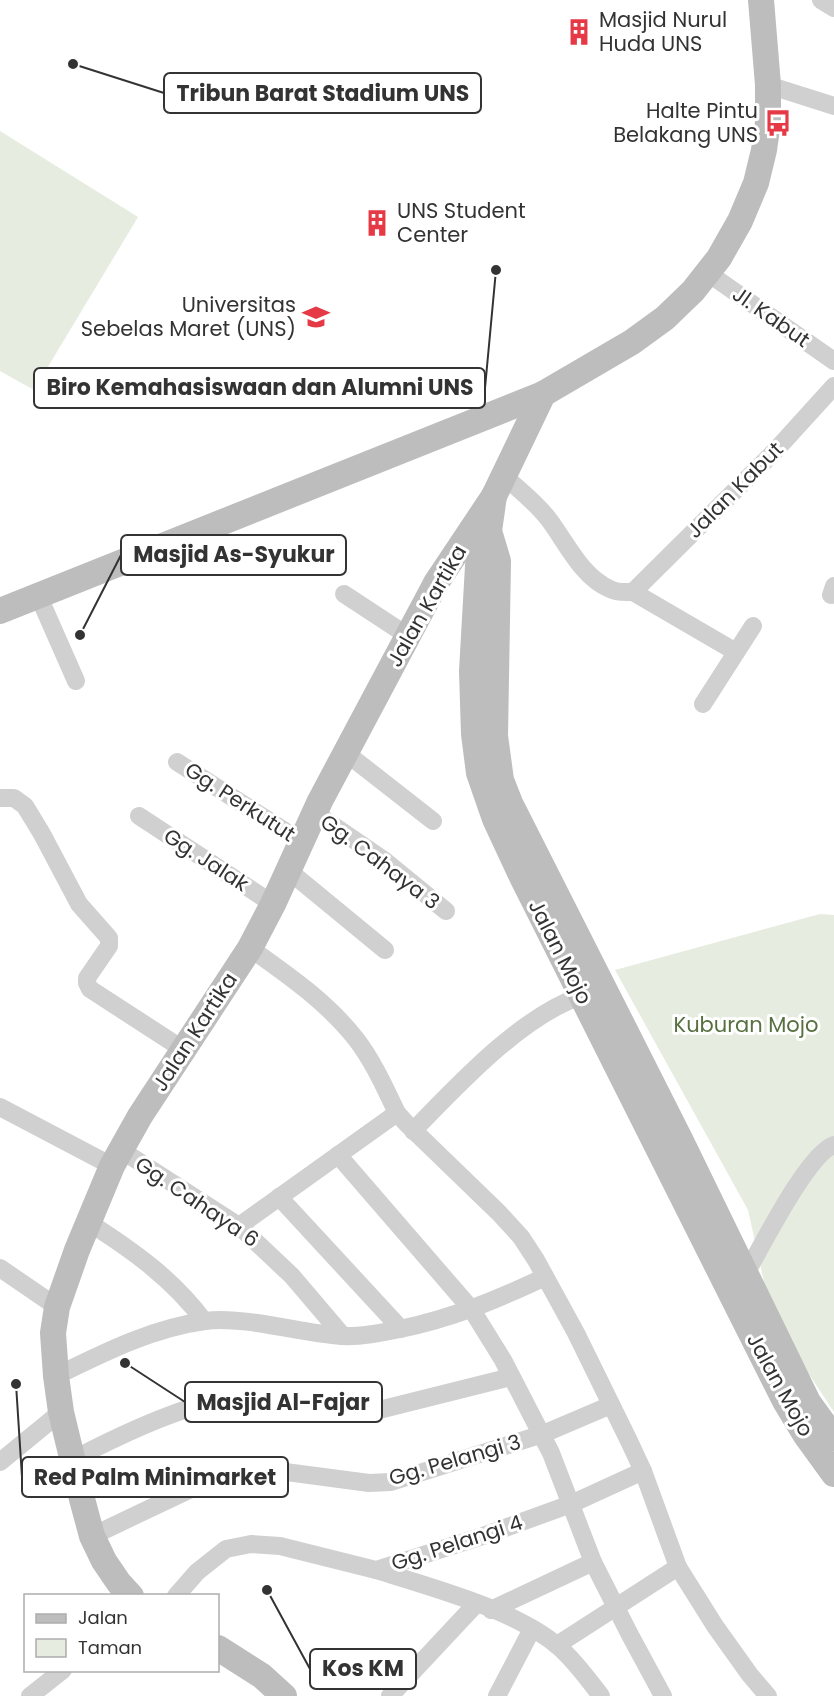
<svg xmlns="http://www.w3.org/2000/svg" width="834" height="1696" viewBox="0 0 834 1696" font-family="Poppins,sans-serif">
<style>
.green{fill:#e6ecdf}
.lines{fill:none;stroke-linecap:round;stroke-linejoin:round}
.street{stroke:#d0d0d0;stroke-width:18}
.secondary{stroke:#bdbdbd;stroke-width:26}
.labels{text-anchor:middle;stroke-width:6;stroke-linejoin:round;paint-order:stroke}
.poi-label{font-size:21px;fill:#333;stroke:#fff;text-anchor:start}
.street-label{font-size:21px;fill:#333;stroke:#fff}
.park-label{font-size:21px;fill:#56703f;stroke:#fff}
.leader{fill:none;stroke:#333;stroke-width:2}
.callout-dot{fill:#333;stroke:#fff;stroke-width:2}
.callout{fill:#fff;stroke:#333;stroke-width:2}
.callout-label{font-size:22px;text-anchor:middle;font-weight:bold;fill:#333}
</style>
<rect width="100%" height="100%" fill="#fff"/>
<!-- green -->
<g class="green">
<path d="M0,131L138,217L34,390L0,371Z"/>
<path d="M820,914L834,915V1412L803,1365L767,1295L748,1210L615,970Z"/>
</g>
<g class="lines">
<!-- street -->
<g class="street">
<path d="M821,0L834,8"/>
<path d="M768,85L834,106"/>
<path d="M708,273L834,361"/>
<path d="M503,475C519,490 537,503 550,521C567,544 582,577 610,589C617,593 626,592 633,592L736,652"/>
<path d="M633,592L775,451L834,386"/>
<path d="M344,594L408,636"/>
<path d="M831,595L834,586"/>
<path d="M39,597L76,681"/>
<path d="M703,704L753,626"/>
<path d="M346,753L433,821"/>
<path d="M177,762L302,842"/>
<path d="M0,798H14L25,806L42,834L79,904L109,938V946L87,978V983L90,989L184,1050"/>
<path d="M315,813L385,861L446,911"/>
<path d="M139,816L273,904"/>
<path d="M289,871L385,950"/>
<path d="M250,948C288,975 327,1002 356,1039C373,1061 385,1088 397,1113L406,1123L499,1213L521,1237L536,1260L576,1333L629,1441L643,1471L678,1567L715,1626L750,1675L768,1696"/>
<path d="M0,1107L112,1166"/>
<path d="M413,1131C458,1085 520,1017 581,996"/>
<path d="M121,1150L239,1226L292,1276L343,1336"/>
<path d="M338,1155L472,1310L503,1360L551,1453L593,1562L630,1635L663,1696"/>
<path d="M279,1197L401,1329"/>
<path d="M88,1222C132,1250 173,1279 204,1321"/>
<path d="M239,1226L397,1113"/>
<path d="M0,1268L57,1307"/>
<path d="M745,1275C761,1248 808,1153 834,1145"/>
<path d="M56,1376C103,1353 152,1328 205,1321C245,1316 300,1333 341,1336C361,1337 381,1333 400,1329C453,1318 496,1300 545,1277"/>
<path d="M72,1460C122,1434 209,1391 266,1396C303,1399 341,1412 379,1410L511,1377"/>
<path d="M0,1462L61,1412"/>
<path d="M92,1536L214,1478L248,1467L369,1483L391,1482L543,1434L611,1405"/>
<path d="M376,1570C430,1587 517,1610 559,1647C575,1661 588,1679 601,1696"/>
<path d="M176,1596L197,1572L226,1549L251,1544L280,1546L376,1570L483,1536L571,1504L643,1471"/>
<path d="M491,1610L593,1562"/>
<path d="M557,1645L678,1567"/>
<path d="M30,1696L63,1670"/>
<path d="M390,1696L476,1604"/>
<path d="M497,1696L532,1629"/>
</g>
<!-- secondary -->
<g class="secondary">
<path d="M543,394L494,496L489,531L478,566L472,671L474,734L479,773L495,819L523,879L785,1401L805,1434L834,1474"/>
<path d="M489,531L498,561L495,736L501,780L510,803L680,1139L808,1402L834,1438"/>
<path d="M0,611L543,394L632,342L665,318L693,291L719,258L740,221L756,183L764,150L768,122V85L761,0"/>
<path d="M131,1596L119,1583L104,1561L92,1536L82,1499L61,1412L56,1376L53,1333L57,1307L77,1250L112,1166L140,1116L250,948L273,904L320,801L436,583L494,496"/>
<path d="M218,1648L262,1676L284,1696"/>
</g>
</g>
<!-- icons -->
<defs>
<symbol id="building-bare" viewBox="-9 -9 18 18"><path d="M-4-6H4V6H1V3H-1V6H-4ZM-2.5-4.3h1.7v1.8h-1.7ZM.8-4.3h1.7v1.8H.8ZM-2.5-1h1.7V.8h-1.7ZM.8-1h1.7V.8H.8Z" fill="#e63946" stroke="#fff" stroke-width="2.5" paint-order="stroke"/></symbol>
<symbol id="bus-bare" viewBox="-9 -9 18 18"><path d="M-5-6H5V4H4V6H2V4H-2V6H-4V4H-5ZM-3.5-4V0h7V-4ZM-3.5 1.2v1.5H-2V1.2ZM2 1.2v1.5H3.5V1.2Z" fill="#e63946" stroke="#fff" stroke-width="2.5" paint-order="stroke"/></symbol>
<symbol id="university-bare" viewBox="-9 -9 18 18"><path d="M0-5L7-2L0 1L-7-2ZM-4 1L0 2.5L4 1V4Q0 6-4 4Z" fill="#e63946" stroke="#fff" stroke-width="2.5" paint-order="stroke"/></symbol>
</defs>
<g fill-rule="evenodd">
<use href="#building-bare" x="560" y="13" width="38" height="38"/>
<use href="#bus-bare" x="759" y="104" width="38" height="38"/>
<use href="#building-bare" x="358" y="204" width="38" height="38"/>
<use href="#university-bare" x="297" y="298" width="38" height="38"/>
</g>
<g class="labels">
<!-- poi labels -->
<g class="poi-label">
<text x="599" y="27">Masjid Nurul<tspan x="599" dy="24">Huda UNS</tspan></text>
<text x="758" y="118" text-anchor="end">Halte Pintu<tspan x="758" dy="24">Belakang UNS</tspan></text>
<text x="397" y="218">UNS Student<tspan x="397" dy="24">Center</tspan></text>
<text x="296" y="312" text-anchor="end">Universitas<tspan x="296" dy="24">Sebelas Maret (UNS)</tspan></text>
</g>
<!-- street labels -->
<g class="street-label">
<text transform="translate(771 317) rotate(35)" y="7">Jl. Kabut</text>
<text transform="translate(735 490) rotate(-45)" y="7">Jalan Kabut</text>
<text transform="translate(427 606) rotate(-60)" y="7">Jalan Kartika</text>
<text transform="translate(240 802) rotate(33)" y="7">Gg. Perkutut</text>
<text transform="translate(206 860) rotate(33)" y="7">Gg. Jalak</text>
<text transform="translate(380 862) rotate(37)" y="7">Gg. Cahaya 3</text>
<text transform="translate(560 952) rotate(63)" y="7">Jalan Mojo</text>
<text transform="translate(195 1032) rotate(-57)" y="7">Jalan Kartika</text>
<text transform="translate(197 1202) rotate(34)" y="7">Gg. Cahaya 6</text>
<text transform="translate(780 1385) rotate(61)" y="7">Jalan Mojo</text>
<text transform="translate(455 1460) rotate(-16)" y="7">Gg. Pelangi 3</text>
<text transform="translate(457 1543) rotate(-18)" y="7">Gg. Pelangi 4</text>
</g>
<!-- park labels -->
<g class="park-label">
<text x="746" y="1032">Kuburan Mojo</text>
</g>
</g>
<!-- callouts -->
<path class="leader" d="M73 64L164 93M496 270L485 388M80 635L121 555M125 1363L185 1402M16 1384L22 1477M267 1590L310 1669"/>
<g class="callout-dot">
<circle cx="73" cy="64" r="6"/>
<circle cx="496" cy="270" r="6"/>
<circle cx="80" cy="635" r="6"/>
<circle cx="125" cy="1363" r="6"/>
<circle cx="16" cy="1384" r="6"/>
<circle cx="267" cy="1590" r="6"/>
</g>
<g class="callout">
<rect x="164" y="73" width="317" height="40" rx="6"/>
<rect x="34" y="368" width="451" height="40" rx="6"/>
<rect x="121" y="535" width="225" height="40" rx="6"/>
<rect x="185" y="1382" width="197" height="40" rx="6"/>
<rect x="22" y="1457" width="266" height="40" rx="6"/>
<rect x="310" y="1649" width="106" height="40" rx="6"/>
</g>
<g class="callout-label">
<text x="323" y="101">Tribun Barat Stadium UNS</text>
<text x="260" y="395">Biro Kemahasiswaan dan Alumni UNS</text>
<text x="234" y="562">Masjid As-Syukur</text>
<text x="283" y="1410">Masjid Al-Fajar</text>
<text x="155" y="1485">Red Palm Minimarket</text>
<text x="363" y="1676">Kos KM</text>
</g>
<!-- legend -->
<rect x="24" y="1594" width="195" height="78" fill="#ffffff" stroke="#adadad" stroke-width="1.5"/>
<rect x="36" y="1614" width="30" height="9" fill="#bdbdbd" stroke="#adadad" stroke-width="1.5"/>
<text x="78" y="1624" font-size="18" fill="#333333">Jalan</text>
<rect x="36" y="1639" width="30" height="18" fill="#e6ecdf" stroke="#adadad" stroke-width="1.5"/>
<text x="78" y="1654" font-size="18" fill="#333333">Taman</text>
</svg>
